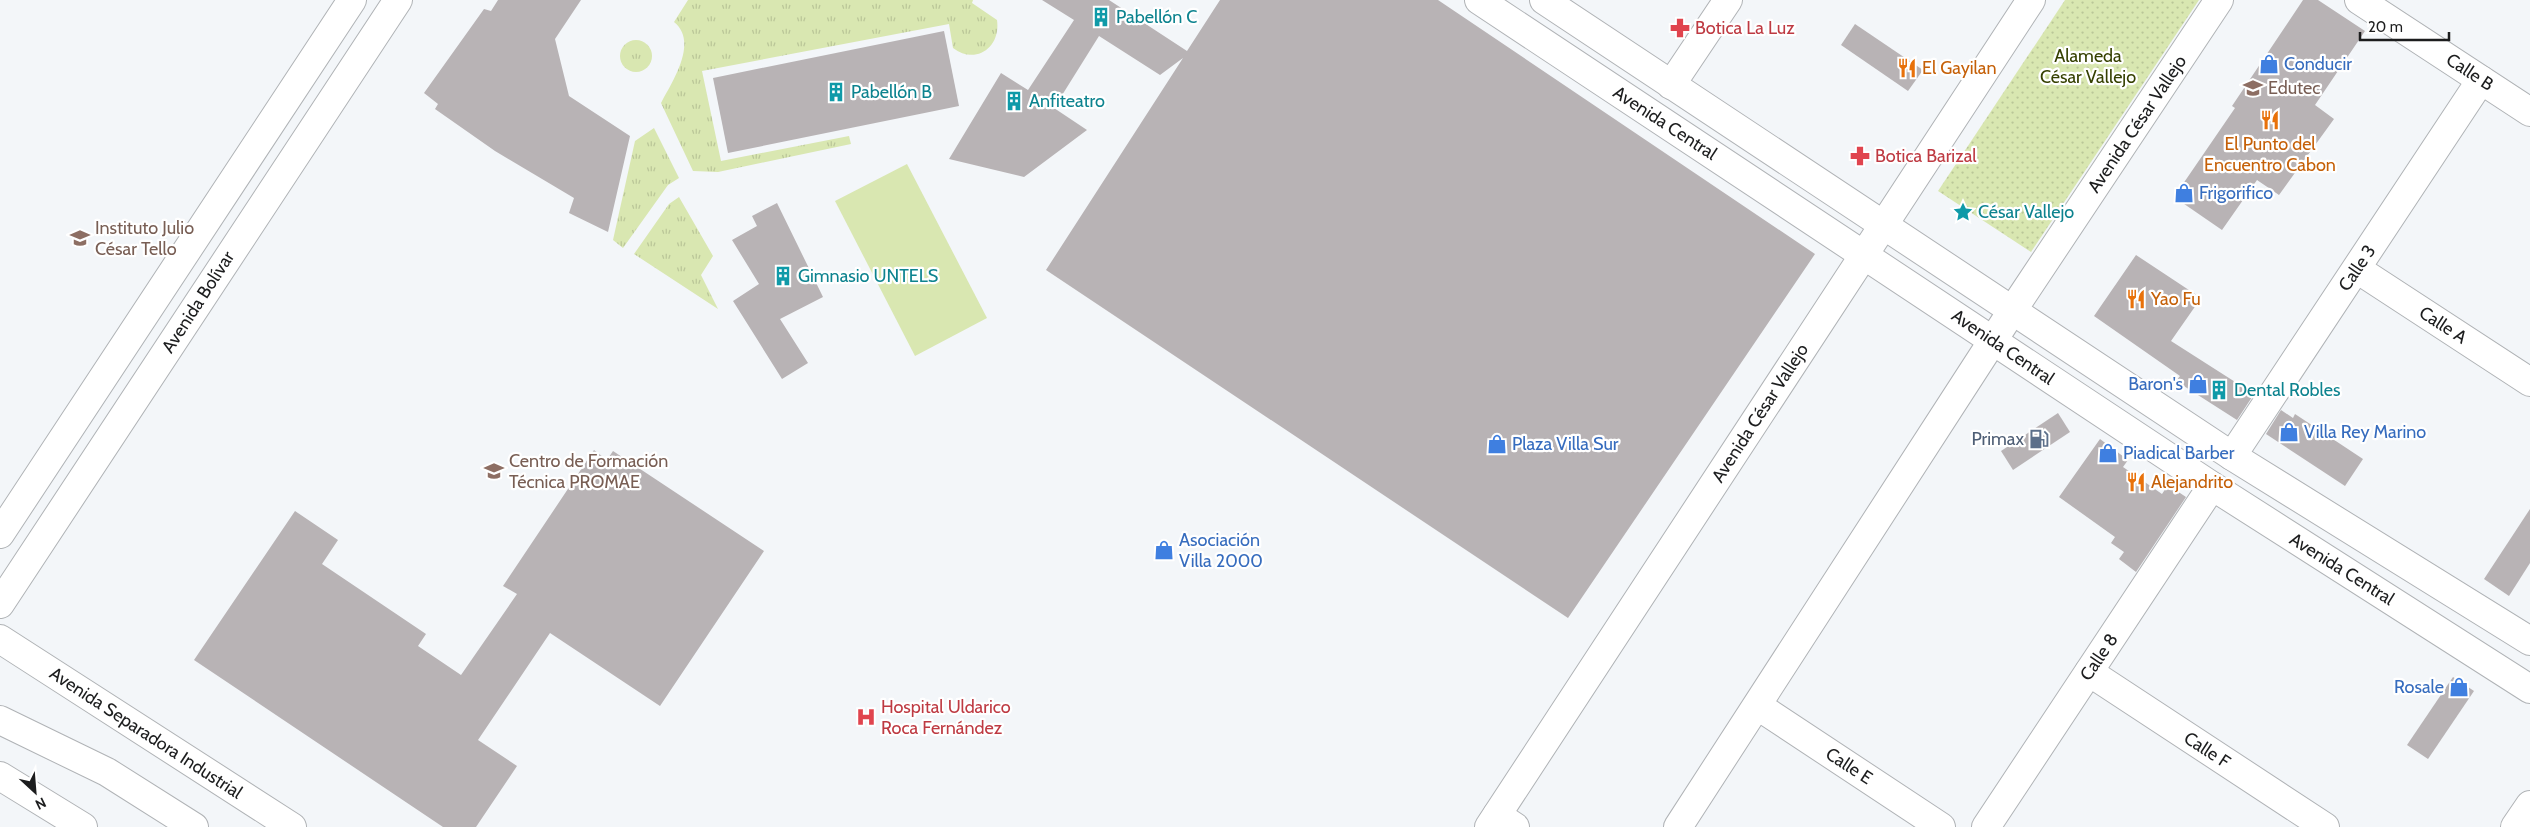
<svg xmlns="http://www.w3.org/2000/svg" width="2530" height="827" viewBox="0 0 2530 827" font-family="Cabin,sans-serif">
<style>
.grass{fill:url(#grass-tufts)}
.park{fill:url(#park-dots)}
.pitch{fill:#d9e7b1}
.building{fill:#b8b3b5}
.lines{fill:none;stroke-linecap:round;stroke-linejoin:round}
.street-casing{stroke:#b0b3b6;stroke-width:30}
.secondary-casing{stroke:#b0b3b6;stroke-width:30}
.street{stroke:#fff;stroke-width:28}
.secondary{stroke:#fff;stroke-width:28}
.labels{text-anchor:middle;stroke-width:4.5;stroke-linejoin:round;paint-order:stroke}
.culture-label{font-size:18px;fill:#0d838f;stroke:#fff;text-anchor:start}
.health-label{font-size:18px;fill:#be3a42;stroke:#fff;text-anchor:start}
.park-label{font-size:18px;fill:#354001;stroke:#fff}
.shop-label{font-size:18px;fill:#366cbe;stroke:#fff;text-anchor:start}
.food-label{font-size:18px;fill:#c56008;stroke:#fff;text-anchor:start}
.street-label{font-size:18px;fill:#1c1d1e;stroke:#fff}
.education-label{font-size:18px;fill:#785e54;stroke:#fff;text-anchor:start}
.service-label{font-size:18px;fill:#4e5e75;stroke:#fff;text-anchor:end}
</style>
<defs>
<pattern id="grass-tufts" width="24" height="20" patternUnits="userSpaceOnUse" patternTransform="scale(1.25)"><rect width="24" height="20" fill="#d9e7b1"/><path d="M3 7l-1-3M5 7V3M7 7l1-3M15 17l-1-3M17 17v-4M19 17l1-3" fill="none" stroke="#bac698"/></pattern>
<pattern id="park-dots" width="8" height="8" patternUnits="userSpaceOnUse" patternTransform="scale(1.25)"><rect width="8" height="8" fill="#d9e7b1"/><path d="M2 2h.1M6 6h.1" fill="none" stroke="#bac698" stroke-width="1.8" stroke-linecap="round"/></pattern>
</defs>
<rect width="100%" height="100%" fill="#f3f6f9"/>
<!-- grass -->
<g class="grass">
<path d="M688,0H973L972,3L997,20C1001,48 975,65 953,48L949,24L702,71L721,161L849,136L851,144L718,172L693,171L661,103C672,82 699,42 674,22Z"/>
<circle cx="636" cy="56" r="16"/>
<path d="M654,128L679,178L668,185L623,248L613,240L635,141Z"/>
<path d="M679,197L713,256L701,275L718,309L634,254L669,204Z"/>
</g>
<!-- park -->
<path class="park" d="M2065,0H2199L2031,252L1938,191Z"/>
<!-- pitch -->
<path class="pitch" d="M907,164L987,318L915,356L835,201Z"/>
<!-- building -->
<g class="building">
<path d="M498,0H581L555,39L569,96L630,136L608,232L569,213L574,198L495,151L435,109L438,104L424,93L484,9L491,11Z"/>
<path d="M1042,0H1109L1187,51L1220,0H1438L1815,254L1568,618L1046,270L1183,58L1160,75L1099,36L1054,108L1087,130L1024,177L949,159L1001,73L1028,90L1074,20Z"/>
<path d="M2303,0H2318L2365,31L2315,105L2334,119L2279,195L2257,180L2222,230L2174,197L2235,108L2232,106Z"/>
<path d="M1855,24L1923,70L1908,91L1841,45Z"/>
<path d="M944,31L959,106L728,153L713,78Z"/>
<path d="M777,203L823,297L780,319L808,363L782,379L733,301L759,284L732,240L757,226L752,216Z"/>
<path d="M2136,255L2201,298L2171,341L2254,394L2237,420L2176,381L2180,376L2094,316Z"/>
<path d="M2281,410L2293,418L2295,414L2363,459L2345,486L2266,434Z"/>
<path d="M2058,413L2070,432L2013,470L2001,451Z"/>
<path d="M2100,439L2128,460L2123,467L2162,494L2168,485L2186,497L2136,572L2119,559L2124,552L2111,543L2115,537L2059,497Z"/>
<path d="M594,450L607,460L613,451L764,551L660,706L550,633L478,740L517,766L476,827H443L194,660L295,511L338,540L322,564L426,634L418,646L461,675L517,594L503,586Z"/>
<path d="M2530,509V563L2509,596L2484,579Z"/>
<path d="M2453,677L2474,691L2428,759L2407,745Z"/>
</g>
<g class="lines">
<defs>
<g id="street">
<path d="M2359,0L2530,112"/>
<path d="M1671,85L1728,0"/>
<path d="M2357,269L2530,382"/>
<path d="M2232,456L2481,80"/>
<path d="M2089,672L2325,827"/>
<path d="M1758,706L1941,827"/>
<path d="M1497,815L1515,827"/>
<path d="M1986,827L2212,486"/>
<path d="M2515,827L2530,805"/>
</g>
<g id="secondary">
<path d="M1479,0L2212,486L2530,689"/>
<path d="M1544,0L2232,456L2530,641"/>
<path d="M0,534L352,0"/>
<path d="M0,604L398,0"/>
<path d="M0,639L292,827"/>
<path d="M0,720L107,772L194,827"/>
<path d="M0,776L83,827"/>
<path d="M1489,827L2031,0"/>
<path d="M1678,827L2012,311L2219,0"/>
</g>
</defs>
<!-- street casing -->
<use href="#street" class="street-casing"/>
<!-- secondary casing -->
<use href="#secondary" class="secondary-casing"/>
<!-- street -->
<use href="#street" class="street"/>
<!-- secondary -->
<use href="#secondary" class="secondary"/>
</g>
<!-- icons -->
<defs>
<symbol id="building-bare" viewBox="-9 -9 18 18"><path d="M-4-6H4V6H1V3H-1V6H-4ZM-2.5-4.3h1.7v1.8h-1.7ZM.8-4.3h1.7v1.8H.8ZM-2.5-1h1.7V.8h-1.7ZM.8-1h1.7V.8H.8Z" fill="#0f9aa8" stroke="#fff" stroke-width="2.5" paint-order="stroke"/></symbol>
<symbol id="pharmacy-bare" viewBox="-9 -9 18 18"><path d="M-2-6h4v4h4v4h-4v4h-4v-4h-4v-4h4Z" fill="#e0444e" stroke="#fff" stroke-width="2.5" paint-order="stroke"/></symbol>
<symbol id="shop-bare" viewBox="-9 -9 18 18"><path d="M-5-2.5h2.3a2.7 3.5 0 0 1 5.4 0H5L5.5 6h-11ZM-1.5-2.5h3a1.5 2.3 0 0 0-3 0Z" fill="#3f7fe0" stroke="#fff" stroke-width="2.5" paint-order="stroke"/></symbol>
<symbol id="restaurant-bare" viewBox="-9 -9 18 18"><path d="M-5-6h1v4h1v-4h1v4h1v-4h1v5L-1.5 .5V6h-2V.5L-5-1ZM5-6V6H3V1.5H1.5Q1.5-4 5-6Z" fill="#e8710a" stroke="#fff" stroke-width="2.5" paint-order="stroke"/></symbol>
<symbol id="university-bare" viewBox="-9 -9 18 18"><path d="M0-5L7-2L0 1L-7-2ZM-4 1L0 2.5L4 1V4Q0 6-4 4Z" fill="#8d6e63" stroke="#fff" stroke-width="2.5" paint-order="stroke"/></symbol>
<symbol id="sight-bare" viewBox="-9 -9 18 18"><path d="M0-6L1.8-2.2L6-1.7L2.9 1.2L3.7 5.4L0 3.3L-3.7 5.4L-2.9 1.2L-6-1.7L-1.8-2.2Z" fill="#0f9aa8" stroke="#fff" stroke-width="2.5" paint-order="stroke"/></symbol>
<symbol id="fuel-bare" viewBox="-9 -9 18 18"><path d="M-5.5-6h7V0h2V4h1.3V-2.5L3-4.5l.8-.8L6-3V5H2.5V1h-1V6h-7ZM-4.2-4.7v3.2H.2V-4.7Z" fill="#5c6f8a" stroke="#fff" stroke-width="2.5" paint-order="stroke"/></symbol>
<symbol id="hospital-bare" viewBox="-9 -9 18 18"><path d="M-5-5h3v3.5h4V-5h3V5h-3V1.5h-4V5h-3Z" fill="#e0444e" stroke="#fff" stroke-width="2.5" paint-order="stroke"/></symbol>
</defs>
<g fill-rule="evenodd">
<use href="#building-bare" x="1087" y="3" width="28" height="28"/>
<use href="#pharmacy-bare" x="1666" y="14" width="28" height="28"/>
<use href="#shop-bare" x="2255" y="50" width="28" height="28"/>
<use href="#restaurant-bare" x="1893" y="54" width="28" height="28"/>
<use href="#university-bare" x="2239" y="74" width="28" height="28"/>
<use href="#building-bare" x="822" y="78" width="28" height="28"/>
<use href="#building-bare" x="1000" y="87" width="28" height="28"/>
<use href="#restaurant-bare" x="2256" y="106" width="28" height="28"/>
<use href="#pharmacy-bare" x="1846" y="142" width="28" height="28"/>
<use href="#shop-bare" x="2170" y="179" width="28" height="28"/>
<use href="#sight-bare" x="1949" y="198" width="28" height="28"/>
<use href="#university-bare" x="66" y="224" width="28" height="28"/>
<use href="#building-bare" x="769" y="262" width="28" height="28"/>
<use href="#restaurant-bare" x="2122" y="285" width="28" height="28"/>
<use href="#shop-bare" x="2184" y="370" width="28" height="28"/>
<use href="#building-bare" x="2205" y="376" width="28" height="28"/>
<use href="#shop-bare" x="2275" y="418" width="28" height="28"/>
<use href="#fuel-bare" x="2025" y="425" width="28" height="28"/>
<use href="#shop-bare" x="1483" y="430" width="28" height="28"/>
<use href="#shop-bare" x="2094" y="439" width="28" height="28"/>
<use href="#university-bare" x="480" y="457" width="28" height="28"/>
<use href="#restaurant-bare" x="2122" y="468" width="28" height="28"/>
<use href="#shop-bare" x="1150" y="536" width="28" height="28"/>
<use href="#shop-bare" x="2445" y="673" width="28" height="28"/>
<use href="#hospital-bare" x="852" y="703" width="28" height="28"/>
</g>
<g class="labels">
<!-- culture labels -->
<g class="culture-label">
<text x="1116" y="23">Pabellón C</text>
<text x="851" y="98">Pabellón B</text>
<text x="1029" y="107">Anfiteatro</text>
<text x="1978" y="218">César Vallejo</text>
<text x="798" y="282">Gimnasio UNTELS</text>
<text x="2234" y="396">Dental Robles</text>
</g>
<!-- health labels -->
<g class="health-label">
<text x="1695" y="34">Botica La Luz</text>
<text x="1875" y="162">Botica Barizal</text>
<text x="881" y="713">Hospital Uldarico<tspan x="881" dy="21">Roca Fernández</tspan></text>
</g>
<!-- park labels -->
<g class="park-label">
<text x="2088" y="62">Alameda<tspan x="2088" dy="21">César Vallejo</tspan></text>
</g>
<!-- shop labels -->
<g class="shop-label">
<text x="2284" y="70">Conducir</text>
<text x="2199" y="199">Frigorifico</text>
<text x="2183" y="390" text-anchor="end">Baron's</text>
<text x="2304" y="438">Villa Rey Marino</text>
<text x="1512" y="450">Plaza Villa Sur</text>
<text x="2123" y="459">Piadical Barber</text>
<text x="1179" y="546">Asociación<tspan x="1179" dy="21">Villa 2000</tspan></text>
<text x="2444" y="693" text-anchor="end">Rosale</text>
</g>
<!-- food labels -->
<g class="food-label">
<text x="1922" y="74">El Gayilan</text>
<text x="2270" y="150" text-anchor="middle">El Punto del<tspan x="2270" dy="21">Encuentro Cabon</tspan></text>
<text x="2151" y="305">Yao Fu</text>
<text x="2151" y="488">Alejandrito</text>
</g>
<!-- street labels -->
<g class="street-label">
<text transform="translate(2470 72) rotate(33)" y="6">Calle B</text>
<text transform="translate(1665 123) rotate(33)" y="6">Avenida Central</text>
<text transform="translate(2137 124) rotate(-56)" y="6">Avenida César Vallejo</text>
<text transform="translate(2357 268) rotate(-56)" y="6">Calle 3</text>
<text transform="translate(198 302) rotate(-57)" y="6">Avenida Bolívar</text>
<text transform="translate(2443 325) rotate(33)" y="6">Calle A</text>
<text transform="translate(2003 347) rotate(34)" y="6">Avenida Central</text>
<text transform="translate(1760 413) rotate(-57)" y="6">Avenida César Vallejo</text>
<text transform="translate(2342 569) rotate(32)" y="6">Avenida Central</text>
<text transform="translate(2099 657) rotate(-56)" y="6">Calle 8</text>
<text transform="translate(146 733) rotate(33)" y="6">Avenida Separadora Industrial</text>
<text transform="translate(2207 750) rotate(33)" y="6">Calle F</text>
<text transform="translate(1849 766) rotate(33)" y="6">Calle E</text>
</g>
<!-- education labels -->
<g class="education-label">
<text x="2268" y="94">Edutec</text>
<text x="95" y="234">Instituto Julio<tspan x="95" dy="21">César Tello</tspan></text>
<text x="509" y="467">Centro de Formación<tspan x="509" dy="21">Técnica PROMAE</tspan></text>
</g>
<!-- service labels -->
<g class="service-label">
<text x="2024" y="445">Primax</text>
</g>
</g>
<!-- north arrow -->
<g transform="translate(35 792) rotate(154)" stroke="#ffffff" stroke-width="4" paint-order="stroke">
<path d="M0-4L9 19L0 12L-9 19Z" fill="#1c1d1e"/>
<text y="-8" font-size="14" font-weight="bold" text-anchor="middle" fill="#1c1d1e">N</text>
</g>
<!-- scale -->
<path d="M2360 32v8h89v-8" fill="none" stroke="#1c1d1e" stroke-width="2.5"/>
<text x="2368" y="32" font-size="15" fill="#1c1d1e" stroke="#ffffff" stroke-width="4" paint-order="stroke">20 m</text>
</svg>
